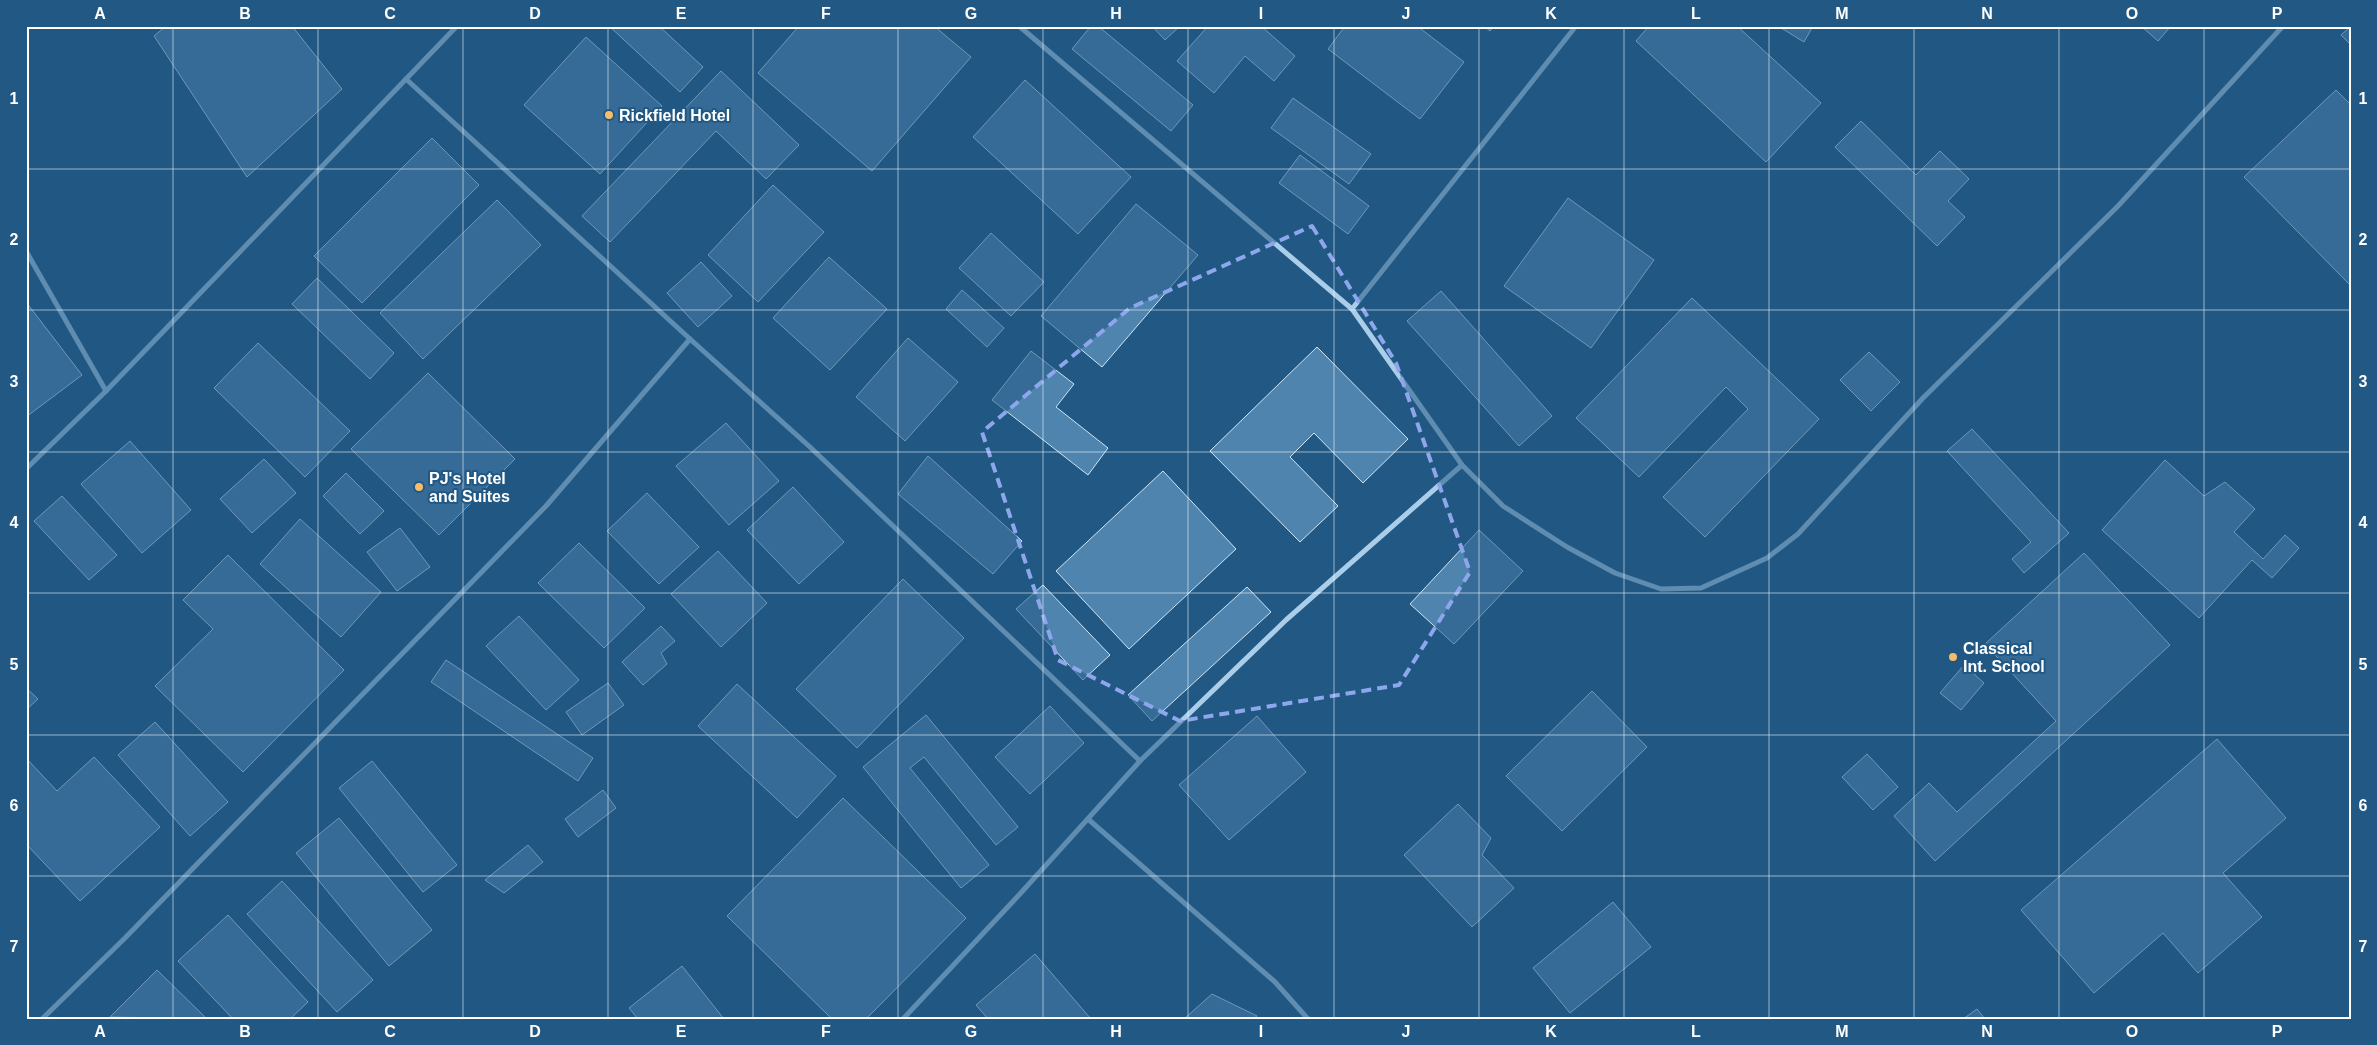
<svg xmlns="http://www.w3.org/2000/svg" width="2377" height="1045" viewBox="0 0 2377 1045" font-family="Arial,sans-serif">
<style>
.building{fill:#4e84ae;stroke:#cee5f7}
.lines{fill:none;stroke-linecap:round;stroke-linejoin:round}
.street{stroke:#aacee9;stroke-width:5}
.marked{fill:none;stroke:#8ea6ec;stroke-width:4;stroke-dasharray:10 6;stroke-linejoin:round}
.grid{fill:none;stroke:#fff;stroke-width:1;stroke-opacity:0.55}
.poi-dot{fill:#f5bd6b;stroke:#215884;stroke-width:2}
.labels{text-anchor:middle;stroke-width:4;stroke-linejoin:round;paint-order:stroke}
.poi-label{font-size:16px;font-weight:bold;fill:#fff;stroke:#215884;text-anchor:start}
.neatline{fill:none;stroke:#fff;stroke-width:2}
.grid-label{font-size:16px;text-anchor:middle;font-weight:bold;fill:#fff}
</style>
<rect width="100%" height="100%" fill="#215884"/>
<!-- building -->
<g class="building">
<path d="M166,26H292L342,89L247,177L154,36Z"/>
<path d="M609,26H659L703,67L680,92Z"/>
<path d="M799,26H934L971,57L872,171L758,73Z"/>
<path d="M1091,26H1098L1193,105L1171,131L1072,49Z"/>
<path d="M1152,26H1180L1165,40Z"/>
<path d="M1208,26H1261L1295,56L1274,81L1245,56L1214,93L1177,61Z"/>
<path d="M1345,26H1417L1464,62L1420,119L1328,49Z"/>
<path d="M1484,26H1494L1490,31Z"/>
<path d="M1649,26H1737L1821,103L1766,162L1636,41Z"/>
<path d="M1778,26H1813L1804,42Z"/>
<path d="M2141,26H2171L2158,41Z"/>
<path d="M2351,26V45L2341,35Z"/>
<path d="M586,37L662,106L600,174L524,105Z"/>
<path d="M721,71L799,145L766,179L716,131L610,242L582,216Z"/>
<path d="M1025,80L1131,177L1078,234L973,137Z"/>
<path d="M2336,90L2351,105V282L2349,284L2244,177Z"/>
<path d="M1293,98L1371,154L1349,184L1271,128Z"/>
<path d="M1861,121L1916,175L1940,151L1969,179L1948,201L1965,217L1937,246L1835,147Z"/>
<path d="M432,138L479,185L362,303L314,256Z"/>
<path d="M1300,155L1369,206L1348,234L1279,183Z"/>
<path d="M773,185L824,232L758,302L708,255Z"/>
<path d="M1568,198L1654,260L1591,348L1504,286Z"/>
<path d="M497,200L541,245L423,359L380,313Z"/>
<path d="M1136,204L1198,255L1102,367L1041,316Z"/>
<path d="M991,233L1044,282L1011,316L959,268Z"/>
<path d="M829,257L887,309L830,370L773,318Z"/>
<path d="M701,262L732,296L698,327L667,293Z"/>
<path d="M317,278L394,353L370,379L292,304Z"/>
<path d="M962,290L1004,328L987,347L946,309Z"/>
<path d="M1441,291L1552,416L1519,446L1407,321Z"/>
<path d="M1692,298L1819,419L1705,537L1663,497L1748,409L1726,387L1639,477L1576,418Z"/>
<path d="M26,302L82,375L26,417Z"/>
<path d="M908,338L958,382L905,441L856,397Z"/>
<path d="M258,343L350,431L305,477L214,388Z"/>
<path d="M1317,347L1408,439L1363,483L1314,433L1290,457L1338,506L1300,542L1210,451Z"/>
<path d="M1031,351L1074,384L1056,407L1108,448L1088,475L992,400Z"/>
<path d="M1869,352L1900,382L1871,411L1840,380Z"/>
<path d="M428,373L515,459L439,535L351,449Z"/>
<path d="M726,423L779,481L729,525L676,466Z"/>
<path d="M1972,429L2069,533L2024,573L2012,559L2031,542L1947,451Z"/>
<path d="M130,441L191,510L142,553L81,484Z"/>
<path d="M928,456L1022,541L993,574L898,494Z"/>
<path d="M264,459L296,493L252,533L220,499Z"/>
<path d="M2165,460L2204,496L2225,482L2255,509L2234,532L2263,559L2285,535L2299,548L2272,578L2252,560L2199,618L2102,530Z"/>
<path d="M1163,471L1236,549L1129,649L1056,571Z"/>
<path d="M346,473L384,511L360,534L323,496Z"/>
<path d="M793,487L844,542L799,584L747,530Z"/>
<path d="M647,493L699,547L659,584L607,531Z"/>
<path d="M62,496L117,555L89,580L34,521Z"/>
<path d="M300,519L381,592L341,637L260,564Z"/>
<path d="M400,528L430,567L397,591L367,552Z"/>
<path d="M1479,530L1523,571L1454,644L1410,604Z"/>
<path d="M579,543L645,608L604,648L538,583Z"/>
<path d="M718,551L767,603L721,647L671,594Z"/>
<path d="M2084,553L2170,645L1935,861L1894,816L1929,783L1957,812L2056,721L1985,644Z"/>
<path d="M228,555L344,670L243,772L155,686L213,629L183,600Z"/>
<path d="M903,579L964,638L857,748L796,689Z"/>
<path d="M1043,585L1110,655L1083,680L1016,609Z"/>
<path d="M1247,587L1271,612L1152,721L1128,695Z"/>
<path d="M519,616L579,680L546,710L486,646Z"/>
<path d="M661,626L675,641L661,653L667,664L643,685L622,662Z"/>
<path d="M446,660L593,758L578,781L431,682Z"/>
<path d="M1964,665L1984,683L1961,710L1940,693Z"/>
<path d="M608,683L624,705L582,735L566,712Z"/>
<path d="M737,684L836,776L797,818L698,726Z"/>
<path d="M26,688L38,699L26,710Z"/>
<path d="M1592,691L1647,747L1562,831L1506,776Z"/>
<path d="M1050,706L1084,743L1030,794L995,757Z"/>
<path d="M926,715L1018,827L996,845L924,757L910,768L989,865L961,888L863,767Z"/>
<path d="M1257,716L1306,772L1229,840L1179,785Z"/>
<path d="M155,722L228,802L190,836L118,755Z"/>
<path d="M2217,739L2286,818L2223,873L2262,917L2198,973L2163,933L2094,993L2021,910Z"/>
<path d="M1867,754L1898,787L1873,810L1842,777Z"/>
<path d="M94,757L160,827L80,901L26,844V758L57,791Z"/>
<path d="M372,761L457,865L423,892L339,788Z"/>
<path d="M603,790L616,808L578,837L565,819Z"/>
<path d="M843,798L966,918L866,1019H832L727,916Z"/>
<path d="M1458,804L1491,838L1482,855L1514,888L1472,927L1404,855Z"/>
<path d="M339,818L432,930L389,966L296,853Z"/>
<path d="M528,845L543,862L504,893L485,880Z"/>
<path d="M282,881L373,980L337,1012L247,914Z"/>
<path d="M1613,902L1651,947L1570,1013L1533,968Z"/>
<path d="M228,915L308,1002L290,1019H233L178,961Z"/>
<path d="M1035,954L1091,1019H988L976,1005Z"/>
<path d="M682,966L724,1019H638L629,1008Z"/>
<path d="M157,970L207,1019L110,1017Z"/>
<path d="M1212,994L1257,1016L1253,1019H1184Z"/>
<path d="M1977,1009L1985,1019H1963Z"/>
</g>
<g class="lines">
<!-- street -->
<g class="street">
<path d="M1019,26L1352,309L1462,465L1503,506L1567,547L1615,573L1661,589L1701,588L1767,558L1798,534L1923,398L2118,206L2283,26"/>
<path d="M406,79L690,339L810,447L1140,761"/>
<path d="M26,251L106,391"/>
<path d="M1352,309L1576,26"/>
<path d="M26,469L106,391L457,26"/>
<path d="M1088,819L1275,982L1308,1019"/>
<path d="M42,1019L125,938L546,506L690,339"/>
<path d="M903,1019L1019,895L1140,761L1286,620L1462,465"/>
</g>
</g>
<!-- marked area -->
<path d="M0 0H2377V1045H0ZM1312,226L1396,363L1470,572L1399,685L1180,721L1058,660L982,432L1130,308Z" fill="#215884" fill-opacity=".55" fill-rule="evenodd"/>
<path class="marked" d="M1312,226L1396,363L1470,572L1399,685L1180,721L1058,660L982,432L1130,308Z"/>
<!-- grid -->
<path class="grid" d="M173,26V1019M318,26V1019M463,26V1019M608,26V1019M753,26V1019M898,26V1019M1043,26V1019M1188,26V1019M1334,26V1019M1479,26V1019M1624,26V1019M1769,26V1019M1914,26V1019M2059,26V1019M2204,26V1019M26,169H2351M26,310H2351M26,452H2351M26,593H2351M26,735H2351M26,876H2351"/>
<!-- markers -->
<g class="poi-dot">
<circle cx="609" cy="115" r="5"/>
<circle cx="419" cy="487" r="5"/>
<circle cx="1953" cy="657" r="5"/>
</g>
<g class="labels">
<!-- poi labels -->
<g class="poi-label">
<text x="619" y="121">Rickfield Hotel</text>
<text x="429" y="484">PJ's Hotel<tspan x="429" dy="18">and Suites</tspan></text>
<text x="1963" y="654">Classical<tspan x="1963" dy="18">Int. School</tspan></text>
</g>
</g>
<!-- border -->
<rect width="2377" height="1045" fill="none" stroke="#215884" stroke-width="55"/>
<rect x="28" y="28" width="2322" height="990" class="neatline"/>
<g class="grid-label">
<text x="100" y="19">A</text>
<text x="245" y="19">B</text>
<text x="390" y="19">C</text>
<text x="535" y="19">D</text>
<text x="681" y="19">E</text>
<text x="826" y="19">F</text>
<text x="971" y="19">G</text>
<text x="1116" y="19">H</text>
<text x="1261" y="19">I</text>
<text x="1406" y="19">J</text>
<text x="1551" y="19">K</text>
<text x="1696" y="19">L</text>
<text x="1842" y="19">M</text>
<text x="1987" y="19">N</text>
<text x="2132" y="19">O</text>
<text x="2277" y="19">P</text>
<text x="14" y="104">1</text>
<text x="2363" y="104">1</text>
<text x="14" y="245">2</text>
<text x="2363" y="245">2</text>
<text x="14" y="387">3</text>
<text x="2363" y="387">3</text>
<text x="14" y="528">4</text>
<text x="2363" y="528">4</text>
<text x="14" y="670">5</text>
<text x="2363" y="670">5</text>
<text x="14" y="811">6</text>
<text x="2363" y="811">6</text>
<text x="14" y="952">7</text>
<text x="2363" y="952">7</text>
<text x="100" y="1037">A</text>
<text x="245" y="1037">B</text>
<text x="390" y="1037">C</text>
<text x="535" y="1037">D</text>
<text x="681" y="1037">E</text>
<text x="826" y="1037">F</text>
<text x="971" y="1037">G</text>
<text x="1116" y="1037">H</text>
<text x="1261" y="1037">I</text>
<text x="1406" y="1037">J</text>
<text x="1551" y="1037">K</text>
<text x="1696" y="1037">L</text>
<text x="1842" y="1037">M</text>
<text x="1987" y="1037">N</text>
<text x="2132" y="1037">O</text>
<text x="2277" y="1037">P</text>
</g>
</svg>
